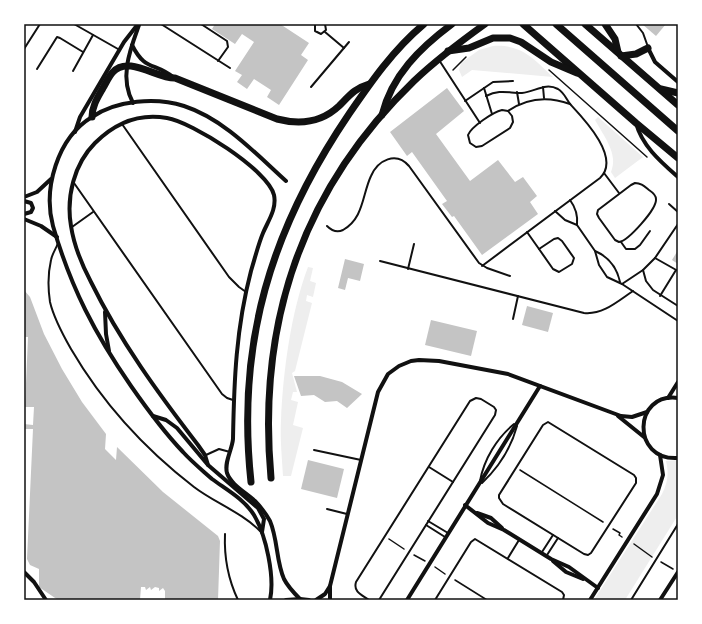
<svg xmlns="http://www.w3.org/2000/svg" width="702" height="624" viewBox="0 0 702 624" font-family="Figtree,sans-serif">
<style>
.green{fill:#eee}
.building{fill:#c4c4c4}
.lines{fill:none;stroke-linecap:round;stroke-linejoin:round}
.path{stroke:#111;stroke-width:1.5}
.service{stroke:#111;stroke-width:2}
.minor{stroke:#111;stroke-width:4}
.primary{stroke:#111;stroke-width:7}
.trunk{stroke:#111;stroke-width:7}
.neatline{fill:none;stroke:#111;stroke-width:1.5}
</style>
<rect width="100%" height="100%" fill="#fff"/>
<!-- green -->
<g class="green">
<path d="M493,46C522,44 534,59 553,77L472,70L462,77L459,70L461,63L479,50Z"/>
<path d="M598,117L643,157L615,178L611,172C619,154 603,135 595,120Z"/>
<path d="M308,267L313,268L310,281L316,283L313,297L307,295L306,301L312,303L295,371L292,373L297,392H293L291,400L298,402L293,425L303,428L291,476H283C282,458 280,439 281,421C283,372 291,312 308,267Z"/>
<path d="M678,460V515L625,600H594L662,494C668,482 669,473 666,461Z"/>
</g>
<!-- building -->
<g class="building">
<path d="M215,24H280L309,43L301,55L308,60L279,105L267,97L271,90L254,79L247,89L237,82L242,75L235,71L254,42L242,34L235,44L212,29Z"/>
<path d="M642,24H666L656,36Z"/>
<path d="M447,88L464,111L436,134L470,181L498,160L515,182L523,177L537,196L530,202L538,214L482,255L454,216L452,217L442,204L447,201L412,152L407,156L390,132Z"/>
<path d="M678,250V264L672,260Z"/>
<path d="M345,259L364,264L360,281L348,278L345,290L338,288Z"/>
<path d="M24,290L30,297L44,334L62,369L82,402L106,434L105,449L116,460L117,447L163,492L218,536L220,541L218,600H165V591L163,588L159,591V588L155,587L151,590L150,587L146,590L145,587H141L140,600H58L39,587V569L30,565L27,559L33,429H24V424L33,425L34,407H25L28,337H24Z"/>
<path d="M527,306L553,313L548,332L522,325Z"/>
<path d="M431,320L477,331L471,356L425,345Z"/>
<path d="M294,376H320L342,382L362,394L347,408L337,401L325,402L314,395L301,396Z"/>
<path d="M308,460L344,469L337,498L301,489Z"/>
</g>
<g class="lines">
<!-- path -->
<g class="path">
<path d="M453,70L466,57"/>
<path d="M549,70L647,157"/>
<path d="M520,470L603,522"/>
<path d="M613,529L620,533L619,535L622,537"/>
<path d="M389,539L404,549"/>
<path d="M634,544L652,557"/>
<path d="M414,555L425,561"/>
<path d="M661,562L673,569"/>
<path d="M435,567L445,574"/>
<path d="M455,580L487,600"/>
</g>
<!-- service -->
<g class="service">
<path d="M74,24L118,49"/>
<path d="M161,24L230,68"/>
<path d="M201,24L227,41L228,47L218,61"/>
<path d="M315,24V31L321,34L326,30L325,24"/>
<path d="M636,24L643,33L648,47"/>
<path d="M325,32L344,48"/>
<path d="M24,49L40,24"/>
<path d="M439,60L480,123"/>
<path d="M37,69L57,37L60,38L83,52"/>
<path d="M73,71L93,35"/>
<path d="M311,87L349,42"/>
<path d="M543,87L544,98"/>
<path d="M484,88L492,114"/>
<path d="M517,92L519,104"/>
<path d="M465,101L493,82L513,81"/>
<path d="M502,110L508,111L512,116L513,122L510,128L482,146L476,147L470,143L468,135C471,127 493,112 502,110Z"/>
<path d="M508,111C527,98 548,96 570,104"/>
<path d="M122,124L229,277L239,287L246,292"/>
<path d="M604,173L619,193"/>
<path d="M74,183L222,394L227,398L233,400"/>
<path d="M635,183C641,183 644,186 649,190C652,192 656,195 656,199C657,209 628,241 619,242L615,240L599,218L597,214L598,210L631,185Z"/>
<path d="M570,200C576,208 578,216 577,225"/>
<path d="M669,204L678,212"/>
<path d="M555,211L565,220L577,225L595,251L599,265L607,277L622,284L678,321"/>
<path d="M327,226C332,231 337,233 343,230C364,218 362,195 371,176C378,160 396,151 409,166L479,263L487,268L510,276"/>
<path d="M72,227L93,212"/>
<path d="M527,232L539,249"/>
<path d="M558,238L562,241L574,258L572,264L559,272L553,269L539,249L554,239Z"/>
<path d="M621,242L626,249H635L640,245L650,231"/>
<path d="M58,243C56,249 52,254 51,260C48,273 48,289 50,302C54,319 63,335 71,349C102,402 146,450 194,487C215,503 241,512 260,531"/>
<path d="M595,251C609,257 617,268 620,282"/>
<path d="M655,258L678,271"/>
<path d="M380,261L584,313C603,315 618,301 633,291"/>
<path d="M482,266L600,178C621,158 585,120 571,105C566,100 565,93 558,89C545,82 535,92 522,93C508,93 500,89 486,96"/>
<path d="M408,269L414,244"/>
<path d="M643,270L646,281L653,290L678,306"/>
<path d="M622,284L643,270L655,258L678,224"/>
<path d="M660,296L676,270"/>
<path d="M513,319L518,296"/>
<path d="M548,422L634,475L636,478V483L591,553L588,555L584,554L503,504L499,498V495L543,425Z"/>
<path d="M314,450L361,460"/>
<path d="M206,455L219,449L230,452"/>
<path d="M429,467L453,482"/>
<path d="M480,481C484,459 497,438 514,424"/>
<path d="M482,483C499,467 511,448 517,426"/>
<path d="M327,509L347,514"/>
<path d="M428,521L448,533"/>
<path d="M426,525L445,537"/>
<path d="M225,534C224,557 228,579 238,600"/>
<path d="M542,552L553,535"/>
<path d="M547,555L558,538"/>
<path d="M508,558L519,540"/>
<path d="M369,600C362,595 353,592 356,582L470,401L476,398L481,399L494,407L496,410L495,415L379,600"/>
<path d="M435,600L471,542L475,539L562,592L564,595L563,600"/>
<path d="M631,600L678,524"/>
</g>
<!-- minor -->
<g class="minor">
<path d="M132,45C145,71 154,62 173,77"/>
<path d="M648,48L655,62L678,82"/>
<path d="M133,103C119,77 130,50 139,25"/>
<path d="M636,123C642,146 661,162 678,177"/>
<path d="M75,132L80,117L124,42L138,24"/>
<path d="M24,197L37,192L51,179"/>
<path d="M24,201L31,203L33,208L31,212L24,214"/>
<path d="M24,219L41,226L57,237"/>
<path d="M105,312L106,334L109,351"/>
<path d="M668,398L678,382"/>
<path d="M678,398C633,392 631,461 678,458"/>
<path d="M153,416L166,420L177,428L208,465L258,508L264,519L262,532"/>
<path d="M618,416L644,437"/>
<path d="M208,465L205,455L198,445C158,393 120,341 91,282C82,265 74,246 71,226C66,197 74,164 95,143C115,123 139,113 167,118C192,122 268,170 274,195C277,209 268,221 263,233C258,245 255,258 251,271C236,328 234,381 233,439C232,450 224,462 227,473C231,485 247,493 255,501C261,507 266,514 270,521C278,540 276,561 284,579C288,587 294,593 300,599"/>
<path d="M465,505L488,523L504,530L551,559L569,567L598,588"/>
<path d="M477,513L491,518L502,528"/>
<path d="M553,561L566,572L583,579"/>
<path d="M24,572L34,582L46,600"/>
<path d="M270,600C275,577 266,535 254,515C244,499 227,490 212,479C202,470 192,462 183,452C164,432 147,409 131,386C95,334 71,288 53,226C43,189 57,138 92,117C117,100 156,97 184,106C224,119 256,154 286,181"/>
<path d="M286,600L300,599L309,600"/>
<path d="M316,600L325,594L330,586"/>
<path d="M330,600V586L378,392L388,374L399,366L411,361L419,360L439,361L508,374L621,416L632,417L647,412"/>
<path d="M407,600L540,386"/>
<path d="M590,600L657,494L663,475L660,455"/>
<path d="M660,600L678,572"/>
</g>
<!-- primary -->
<g class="primary">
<path d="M92,117C92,106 98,97 103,88C106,83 109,76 113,72C128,55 158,79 175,78L277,119C300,125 322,122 339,106C349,96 355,88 369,84"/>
<path d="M271,478C257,324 302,189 414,81C436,60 460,42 485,24"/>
<path d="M251,482C236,343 271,229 349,114C371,82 393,50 424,24"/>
</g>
<!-- trunk -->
<g class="trunk">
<path d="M523,24L636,123L678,158"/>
<path d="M556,24L678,131"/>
<path d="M585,24L678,105"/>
<path d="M605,24L615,39L618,52"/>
<path d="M448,51L469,48L493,38H510L521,42L551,62L577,73"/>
<path d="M621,56L636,54L648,48"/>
<path d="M661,89L678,93"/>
<path d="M382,115C392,75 420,48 452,24"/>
</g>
</g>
<!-- border -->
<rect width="702" height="624" fill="none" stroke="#ffffff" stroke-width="50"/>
<rect x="25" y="25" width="652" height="574" class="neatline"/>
</svg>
